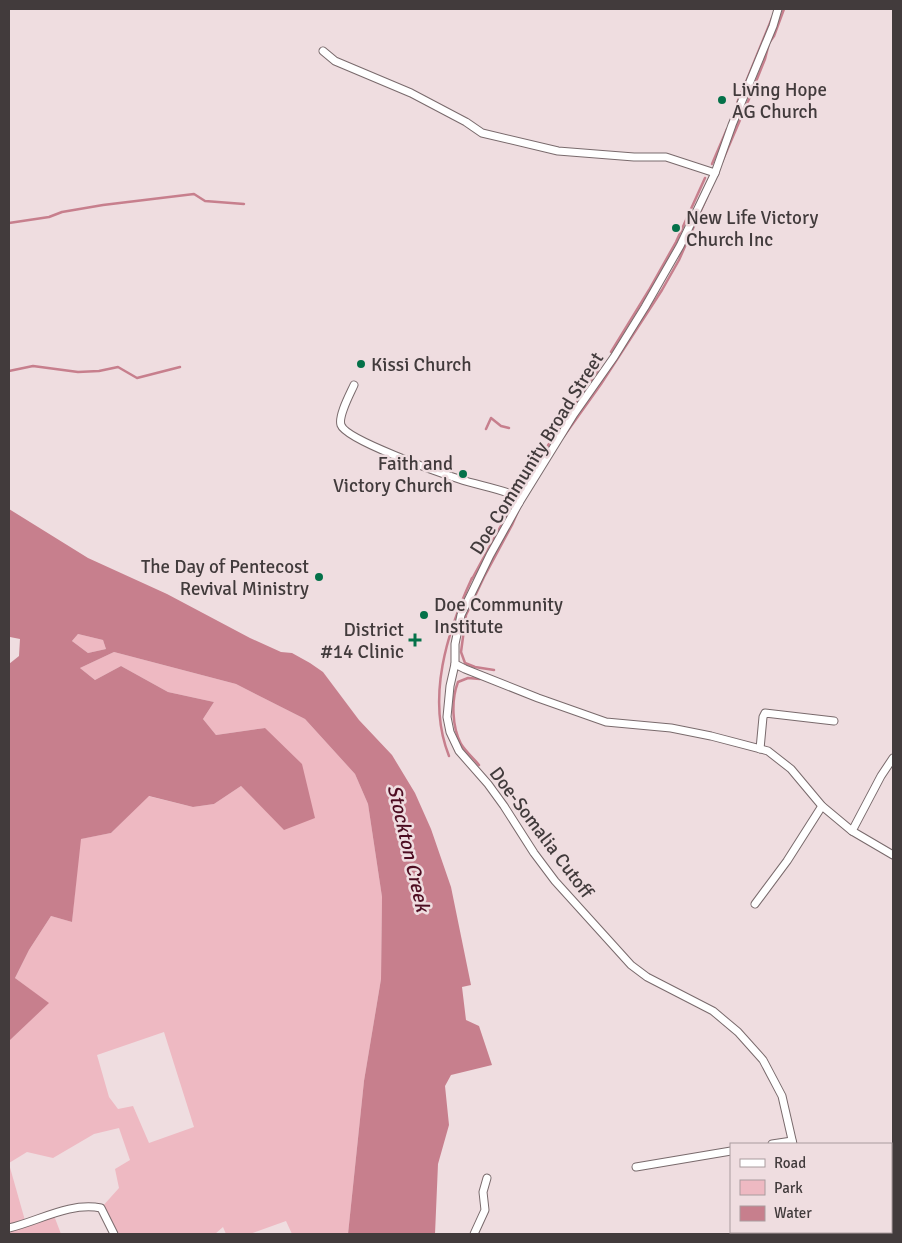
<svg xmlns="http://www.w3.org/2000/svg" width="902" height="1243" viewBox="0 0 902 1243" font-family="Signika,sans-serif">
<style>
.green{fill:#eeb9c2;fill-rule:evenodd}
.water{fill:#c77f8d;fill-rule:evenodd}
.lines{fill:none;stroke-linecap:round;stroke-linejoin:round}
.stream{stroke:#c77f8d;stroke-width:2.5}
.street-casing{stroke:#796a6c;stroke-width:9}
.primary-casing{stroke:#796a6c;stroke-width:14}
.street{stroke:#fff;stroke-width:7}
.primary{stroke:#fff;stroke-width:11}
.poi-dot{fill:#047149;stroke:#efdde0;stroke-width:2}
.labels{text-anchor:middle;stroke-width:5;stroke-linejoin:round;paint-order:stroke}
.poi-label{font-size:19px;fill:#423b3c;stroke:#efdde0;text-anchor:start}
.street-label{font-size:19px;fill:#423b3c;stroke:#efdde0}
.water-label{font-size:20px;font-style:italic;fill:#4e0d22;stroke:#efdde0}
</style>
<rect width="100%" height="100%" fill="#efdde0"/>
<!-- green -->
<g class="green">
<path d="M78,634L103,640L106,649L88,653L72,641Z"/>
<path d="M114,652L236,684L305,719L355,774L368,804L382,897L381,979L364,1081L348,1234H292L286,1221L250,1234H226L223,1227L215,1234H114L101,1208L119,1188L115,1169L130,1160L119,1128L94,1134L53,1158L27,1152L9,1163V1041L48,1003L15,978L29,950L51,916L72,922L80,839L111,833L148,796L193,807L214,804L241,786L284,829L265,728L216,735L203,719L214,702L168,692L121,666L95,680L80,668ZM164,1032L194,1127L149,1143L133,1106L118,1109L109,1097L97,1055Z"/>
<path d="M9,1164L26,1224L53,1213L61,1234H9Z"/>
</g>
<!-- water -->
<path class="water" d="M9,509L88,558L167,594L250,638L281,652L292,653L310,663L323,672L359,720L392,755L415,793L431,829L451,887L471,985L462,987L466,1020L479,1026L492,1065L451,1075L445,1086L449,1125L438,1164L435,1234H348L364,1081L381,979L382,897L368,804L355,774L305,719L236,684L114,652L80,668L95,680L121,666L168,692L214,702L203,719L216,735L265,728L302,764L315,818L284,830L241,786L214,804L193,807L149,796L111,833L81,839L72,922L51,916L29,950L15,978L49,1003L9,1041V664L19,656L20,639L10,637L9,639ZM78,634L103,640L106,649L88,653L72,641Z"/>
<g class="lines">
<!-- stream -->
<g class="stream">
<path d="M746,82L772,18"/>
<path d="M736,107L740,94L743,90"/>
<path d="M722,162L749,99L765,59L769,43L774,36L784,9"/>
<path d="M712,164L727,129"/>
<path d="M9,223L49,217L62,212L103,205L194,194L205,201L244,204"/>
<path d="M611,352L649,290L676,242L705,178"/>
<path d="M9,371L33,366L78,372L99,371L118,367L137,378L180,367"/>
<path d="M486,429L491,418L501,426L509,428"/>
<path d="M564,436L601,384L662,290L679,260L710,190"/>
<path d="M518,496L541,456L598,370"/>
<path d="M472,579L515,500"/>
<path d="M494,670L475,667L465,663L461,652L466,615L484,577L512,525L518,511"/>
<path d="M449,756C426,698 447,632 472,578"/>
<path d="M479,765C473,758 466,752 461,744C452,727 451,700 458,682L468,678L480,679"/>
</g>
<defs>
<g id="street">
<path d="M778,9L773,26L732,125L715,173L680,246L645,307L614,357L574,414L519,503L490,555L461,615L455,644V664L465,669L538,698L606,722L671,728L711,736L768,751L791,769L822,806L852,831L893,855"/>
<path d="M323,51L335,61L411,93L466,122L482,133L558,151L634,157H666L715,173"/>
<path d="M354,385C350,394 338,416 341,425C346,440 440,473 459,479C477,485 497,488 514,495L519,503"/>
<path d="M455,664L450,686L447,717L450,732L459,751L488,784L504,806L534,853L555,881L631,965L647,977L713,1011L738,1032L763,1060L782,1096L793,1144"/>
<path d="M760,749L763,717L765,713L834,721"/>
<path d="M852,831L881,776L893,758"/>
<path d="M755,904L787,861L822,806"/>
<path d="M772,1144L792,1141"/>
<path d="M636,1167L731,1151"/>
<path d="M9,1228C39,1221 69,1202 101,1208L114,1234"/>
<path d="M474,1234L485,1210L483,1192L487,1178"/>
</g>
<g id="primary">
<path d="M891,1193L893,1191"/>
<path d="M891,1207L893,1204"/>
<path d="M843,1234L847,1232"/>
<path d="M859,1234L862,1232"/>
</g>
</defs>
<!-- street casing -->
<use href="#street" class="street-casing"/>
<!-- primary casing -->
<use href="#primary" class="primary-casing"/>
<!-- street -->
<use href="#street" class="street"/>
<!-- primary -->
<use href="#primary" class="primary"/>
</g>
<!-- markers -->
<g class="poi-dot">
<circle cx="722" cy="100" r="5"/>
<circle cx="676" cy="228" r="5"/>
<circle cx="361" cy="364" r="5"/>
<circle cx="463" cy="474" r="5"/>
<circle cx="319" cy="577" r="5"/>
<circle cx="424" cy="615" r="5"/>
<path d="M412.5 632.5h5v5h5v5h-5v5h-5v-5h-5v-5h5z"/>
</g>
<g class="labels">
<!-- poi labels -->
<g class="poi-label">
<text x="732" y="96">Living Hope<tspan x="732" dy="22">AG Church</tspan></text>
<text x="686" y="224">New Life Victory<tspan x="686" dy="22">Church Inc</tspan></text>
<text x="371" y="371">Kissi Church</text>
<text x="453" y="470" text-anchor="end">Faith and<tspan x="453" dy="22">Victory Church</tspan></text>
<text x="309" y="573" text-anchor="end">The Day of Pentecost<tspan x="309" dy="22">Revival Ministry</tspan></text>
<text x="434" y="611">Doe Community<tspan x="434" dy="22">Institute</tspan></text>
<text x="404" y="636" text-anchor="end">District<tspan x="404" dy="22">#14 Clinic</tspan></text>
</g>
<!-- street labels -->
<g class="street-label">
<text transform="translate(536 453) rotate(-58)" y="7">Doe Community Broad Street</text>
<text transform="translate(542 832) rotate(53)" y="7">Doe-Somalia Cutoff</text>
</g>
<!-- water labels -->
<g class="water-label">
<text transform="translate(409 848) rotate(77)" y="7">Stockton Creek</text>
</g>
</g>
<!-- border -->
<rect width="902" height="1243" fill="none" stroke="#423b3c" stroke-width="20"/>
<!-- legend -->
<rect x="730" y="1143" width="162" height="90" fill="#efdde0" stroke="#aa9c9e"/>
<rect x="740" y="1159" width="25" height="8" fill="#ffffff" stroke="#aa9c9e"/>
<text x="774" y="1168" font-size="15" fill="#423b3c">Road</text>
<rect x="740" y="1180" width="25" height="15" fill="#eeb9c2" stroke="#aa9c9e"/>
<text x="774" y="1193" font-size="15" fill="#423b3c">Park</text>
<rect x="740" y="1206" width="25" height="15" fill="#c77f8d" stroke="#aa9c9e"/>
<text x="774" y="1218" font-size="15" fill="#423b3c">Water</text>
</svg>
